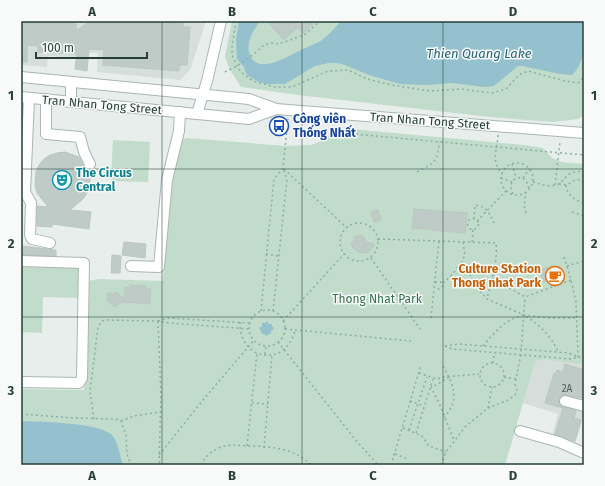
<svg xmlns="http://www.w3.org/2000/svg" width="605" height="486" viewBox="0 0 605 486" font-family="'Fira Sans',sans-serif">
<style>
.built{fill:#d5deda}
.green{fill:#c2dccb}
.water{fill:#95c0cd}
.building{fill:#bfcbc7;stroke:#b9c7c2}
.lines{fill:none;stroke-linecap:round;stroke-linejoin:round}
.minor-casing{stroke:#aab6b2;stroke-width:12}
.path{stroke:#8aaea5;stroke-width:1.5;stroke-dasharray:2 3;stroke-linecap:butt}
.minor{stroke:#fff;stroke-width:10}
.grid{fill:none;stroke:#273f3a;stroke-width:1;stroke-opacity:0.55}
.labels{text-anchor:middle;stroke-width:3;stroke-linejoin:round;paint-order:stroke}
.number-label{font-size:10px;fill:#4d625d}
.street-label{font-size:12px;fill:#273f3a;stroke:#f7faf9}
.transit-label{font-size:12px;font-weight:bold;fill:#164399;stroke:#f7faf9;text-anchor:start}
.culture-label{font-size:12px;font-weight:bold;fill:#0d838f;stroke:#f7faf9;text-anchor:start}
.food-label{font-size:12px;font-weight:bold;fill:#c56008;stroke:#f7faf9;text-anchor:end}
.park-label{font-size:12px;fill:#357250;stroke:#f7faf9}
.water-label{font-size:13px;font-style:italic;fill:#266375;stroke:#f7faf9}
.neatline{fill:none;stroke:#273f3a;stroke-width:1.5}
.grid-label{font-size:13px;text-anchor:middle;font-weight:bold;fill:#273f3a}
</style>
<rect width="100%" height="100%" fill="#e7eeeb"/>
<!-- built -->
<g class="built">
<path d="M21,21H206L190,70L180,80L97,72L98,53L76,52V57L48,56L47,67L21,65Z"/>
<path d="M542,359L584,365V414L575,444L552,436L558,414L523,403L535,362Z"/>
</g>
<!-- green -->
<g class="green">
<path d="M232,21H584V116L578,119L553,122L490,117L298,95L241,87L230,70L225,57Z"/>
<path d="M351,129L524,145L543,148L552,158L562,162L584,164V365L542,359L535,362L505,465H21V389L84,390L88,281L99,279L163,281L170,187L180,141L187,138L286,146L311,145L321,141L338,130Z"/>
<path d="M113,140L150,142L148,182L111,181Z"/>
<path d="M21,264L81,266L80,298L43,297L42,333L21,332Z"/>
</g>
<!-- water -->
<g class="water">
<path d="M239,21H260C253,31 245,43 250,55C258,75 287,57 299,51C305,48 312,45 319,42C327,37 335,28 341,21H584C584,40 587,60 572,75L560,74L522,66H518L494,86L485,87L451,83L428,85L400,84L369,75L345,65L337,63H329L315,66L285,84H266L259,82L248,76L245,71L244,67L237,59L236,40Z"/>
<path d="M267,321L269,324H272V326L274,329L271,331V334H269L266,336L264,334L261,333V331L259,328L262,326V323H265Z"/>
<path d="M21,421C40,422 101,422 113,436C118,443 120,456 123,465H21Z"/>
</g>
<!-- building -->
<g class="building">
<path d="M21,21H76V31L90,21H183V27H190L187,65H180L179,71L103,65L104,50L89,49L87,71L75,69L77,54L38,52V46L27,45V62H21Z"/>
<path d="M267,21H316L303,33L298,27L284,40Z"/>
<path d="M65,152L79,157L84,167L89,172L90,181L87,193L83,199L70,210L91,212L89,229L52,224V227L37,226V206L48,207L37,193L35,186L36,172L39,165L44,159L50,155L57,153Z"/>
<path d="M414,209L467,213L465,233L412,228Z"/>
<path d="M378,210L381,220L374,222L371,212Z"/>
<path d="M360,235L364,237L366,242L374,244L373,247L369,252L360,253L353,248L351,243L354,242L355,237Z"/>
<path d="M124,242L146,244L145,258L122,255Z"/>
<path d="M22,246L56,250V256L22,255Z"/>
<path d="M112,255L121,256L120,273H111Z"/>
<path d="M555,265L557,268L560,266L563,275L544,282L540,273L542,272L541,270Z"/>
<path d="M130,285L146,286V289H151L150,304L124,302V301L114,307L107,299L108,293L114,294L116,292L124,299L125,287L130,288Z"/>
<path d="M565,364L584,370L583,398L564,395L561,396L559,400L561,406L576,411L574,418L581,420L575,441L555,434L563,408L545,403L554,373L556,374L557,370L563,372Z"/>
</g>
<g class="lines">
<defs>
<g id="minor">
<path d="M21,77L249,99L276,109L584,133"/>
<path d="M21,97L249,119L276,109"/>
<path d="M29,98L25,192L31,203L30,235L32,239L50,243"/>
<path d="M46,99V134L80,137L84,152L90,164"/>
<path d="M71,102V82"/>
<path d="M197,114L207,81L221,21"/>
<path d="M21,261L84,263L82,378L79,383L21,382"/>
<path d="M131,266L159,267L167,180L179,131L180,112"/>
<path d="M565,401L584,406"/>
<path d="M520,431L559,442L584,453"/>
</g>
</defs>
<!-- minor casing -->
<use href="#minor" class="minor-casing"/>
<!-- path -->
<g class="path">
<path d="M236,21L232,47V55L237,66L241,72L253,81L275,87H292L328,71L348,70L367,79L397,86L430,91L461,89L492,93L506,89L519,75L528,71L565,81L578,83L584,77"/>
<path d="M225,72L237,66L254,54L264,45L271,43L279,44L304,35L320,21"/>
<path d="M321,131L584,155"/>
<path d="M498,135C497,150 491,162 502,174"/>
<circle cx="517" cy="179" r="16"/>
<path d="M512,164L516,178"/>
<path d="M284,169L347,228"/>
<path d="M417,172C435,163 438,161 439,142"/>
<path d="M501,178L512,182"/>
<path d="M523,178L529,169"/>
<path d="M533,182C540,184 548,187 556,185C566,182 565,169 584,172"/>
<path d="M559,184C561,184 564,185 566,185C573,183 575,175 584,183"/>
<path d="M555,185L560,142"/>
<path d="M566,185C567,195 574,200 584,203"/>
<path d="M513,194C507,184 515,173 526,180L529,189"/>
<path d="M572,212L584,216"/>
<path d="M526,213L524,206L526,192"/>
<circle cx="473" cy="224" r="5.5"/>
<path d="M474,219L475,205C486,206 490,214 494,223"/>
<path d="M477,221L506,191"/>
<circle cx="359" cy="242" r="19"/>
<path d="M378,239L496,243C498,263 491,280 487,299"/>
<path d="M463,242L465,255L462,261L479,290L487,299L524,315L550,318H577"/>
<path d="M472,242L473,229"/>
<path d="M266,254L278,256"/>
<path d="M564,257L571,280L576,302L578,357"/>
<path d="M371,258L420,329"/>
<path d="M567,266L584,261"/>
<path d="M492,278L525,297L571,280"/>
<path d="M435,282H441L443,286L439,289L435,288"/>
<path d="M443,283L452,275L462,261"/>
<circle cx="267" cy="328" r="18"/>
<path d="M261,311L274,179L283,168L288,119"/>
<path d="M273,311L287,179L283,168"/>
<path d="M431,318L439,241"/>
<path d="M158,321L161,396L159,465"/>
<path d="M158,321L167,318L250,323"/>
<path d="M283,321L344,254"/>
<path d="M240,322C238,359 285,370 295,330"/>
<path d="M285,329L411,341"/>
<path d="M278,342L354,438L378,465"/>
<path d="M445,346L459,344L521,349L569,353L578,357L584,358"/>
<path d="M445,346L452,349L571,359L578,357"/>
<path d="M483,346C495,332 505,319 524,315C539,324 550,335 558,351"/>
<path d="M265,354L266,346"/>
<path d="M493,363L494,353"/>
<circle cx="492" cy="375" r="12"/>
<path d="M443,366C453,384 461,400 444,417"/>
<path d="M419,373L437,379L444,377L479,374"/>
<path d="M449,377L436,385L431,387L439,403L454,440"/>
<path d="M504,377L516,379"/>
<path d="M410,401L424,406"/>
<path d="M252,403L268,404"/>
<path d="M488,408L492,387"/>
<path d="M21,414L73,418L116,419L121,421L126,436L127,454L131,465"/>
<path d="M94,419L90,392L98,327L102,321L105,320L158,321L169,323L249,329"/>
<path d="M121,421L134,416L160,412"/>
<path d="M403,428L422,436L429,446L446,452"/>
<path d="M409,430L427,377"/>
<path d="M416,433L433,379"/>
<path d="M247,446L257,353"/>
<path d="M264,448L272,355"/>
<path d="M395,454L408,459"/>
<path d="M159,455L203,400L254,340"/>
<path d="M201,465C207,452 220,445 234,445C260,447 291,444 311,465"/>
<path d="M391,465L421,365"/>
<path d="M441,465L446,452L465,427L488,408L508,400L515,395L517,390L515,384L521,354L525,297"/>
</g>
<!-- minor -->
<use href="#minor" class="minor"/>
</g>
<!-- grid -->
<path class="grid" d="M162,21V465M302,21V465M443,21V465M21,169H584M21,317H584"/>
<!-- icons -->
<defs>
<symbol id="bus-ring" viewBox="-11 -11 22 22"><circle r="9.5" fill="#f7faf9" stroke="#1a4fb4" stroke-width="1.5"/><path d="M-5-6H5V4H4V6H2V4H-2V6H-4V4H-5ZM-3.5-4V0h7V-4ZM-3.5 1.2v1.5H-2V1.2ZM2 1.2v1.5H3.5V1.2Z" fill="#1a4fb4"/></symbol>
<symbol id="theatre-ring" viewBox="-11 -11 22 22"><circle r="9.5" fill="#f7faf9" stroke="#0f9aa8" stroke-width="1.5"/><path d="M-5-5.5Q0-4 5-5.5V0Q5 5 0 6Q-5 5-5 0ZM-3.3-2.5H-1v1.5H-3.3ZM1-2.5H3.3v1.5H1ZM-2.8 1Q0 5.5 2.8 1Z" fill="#0f9aa8"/></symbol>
<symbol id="cafe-ring" viewBox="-11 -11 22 22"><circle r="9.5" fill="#f7faf9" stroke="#e8710a" stroke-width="1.5"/><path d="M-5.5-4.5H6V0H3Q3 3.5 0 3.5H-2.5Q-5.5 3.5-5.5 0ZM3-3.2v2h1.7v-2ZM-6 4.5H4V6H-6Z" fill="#e8710a"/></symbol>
</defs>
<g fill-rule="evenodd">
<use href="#bus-ring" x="268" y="115" width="22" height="22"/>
<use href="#theatre-ring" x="51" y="169" width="22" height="22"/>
<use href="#cafe-ring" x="544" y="265" width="22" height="22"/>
</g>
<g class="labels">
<!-- number labels -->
<g class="number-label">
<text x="567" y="392">2A</text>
</g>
<!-- street labels -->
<g class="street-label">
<text transform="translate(102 105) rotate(5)" y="4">Tran Nhan Tong Street</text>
<text transform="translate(430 121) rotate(4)" y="4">Tran Nhan Tong Street</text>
</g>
<!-- transit labels -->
<g class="transit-label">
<text x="293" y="123">Công viên<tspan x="293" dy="14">Thống Nhất</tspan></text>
</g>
<!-- culture labels -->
<g class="culture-label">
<text x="76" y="177">The Circus<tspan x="76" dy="14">Central</tspan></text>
</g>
<!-- food labels -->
<g class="food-label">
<text x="541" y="273">Culture Station<tspan x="541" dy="14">Thong nhat Park</tspan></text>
</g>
<!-- park labels -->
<g class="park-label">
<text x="377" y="303">Thong Nhat Park</text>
</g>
<!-- water labels -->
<g class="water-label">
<text x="479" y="58">Thien Quang Lake</text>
</g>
</g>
<!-- border -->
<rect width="605" height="486" fill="none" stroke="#f7faf9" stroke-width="44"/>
<!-- scale -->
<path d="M36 52v6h111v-6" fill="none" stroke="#273f3a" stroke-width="2"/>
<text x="42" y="52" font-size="12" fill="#273f3a" stroke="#f7faf9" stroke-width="3" paint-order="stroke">100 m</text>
<rect x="22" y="22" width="561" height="442" class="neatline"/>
<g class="grid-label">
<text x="92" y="16">A</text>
<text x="232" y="16">B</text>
<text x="373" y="16">C</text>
<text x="513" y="16">D</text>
<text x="11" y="100">1</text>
<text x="594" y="100">1</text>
<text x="11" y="248">2</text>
<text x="594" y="248">2</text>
<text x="11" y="395">3</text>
<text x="594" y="395">3</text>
<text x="92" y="480">A</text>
<text x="232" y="480">B</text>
<text x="373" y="480">C</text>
<text x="513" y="480">D</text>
</g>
</svg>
